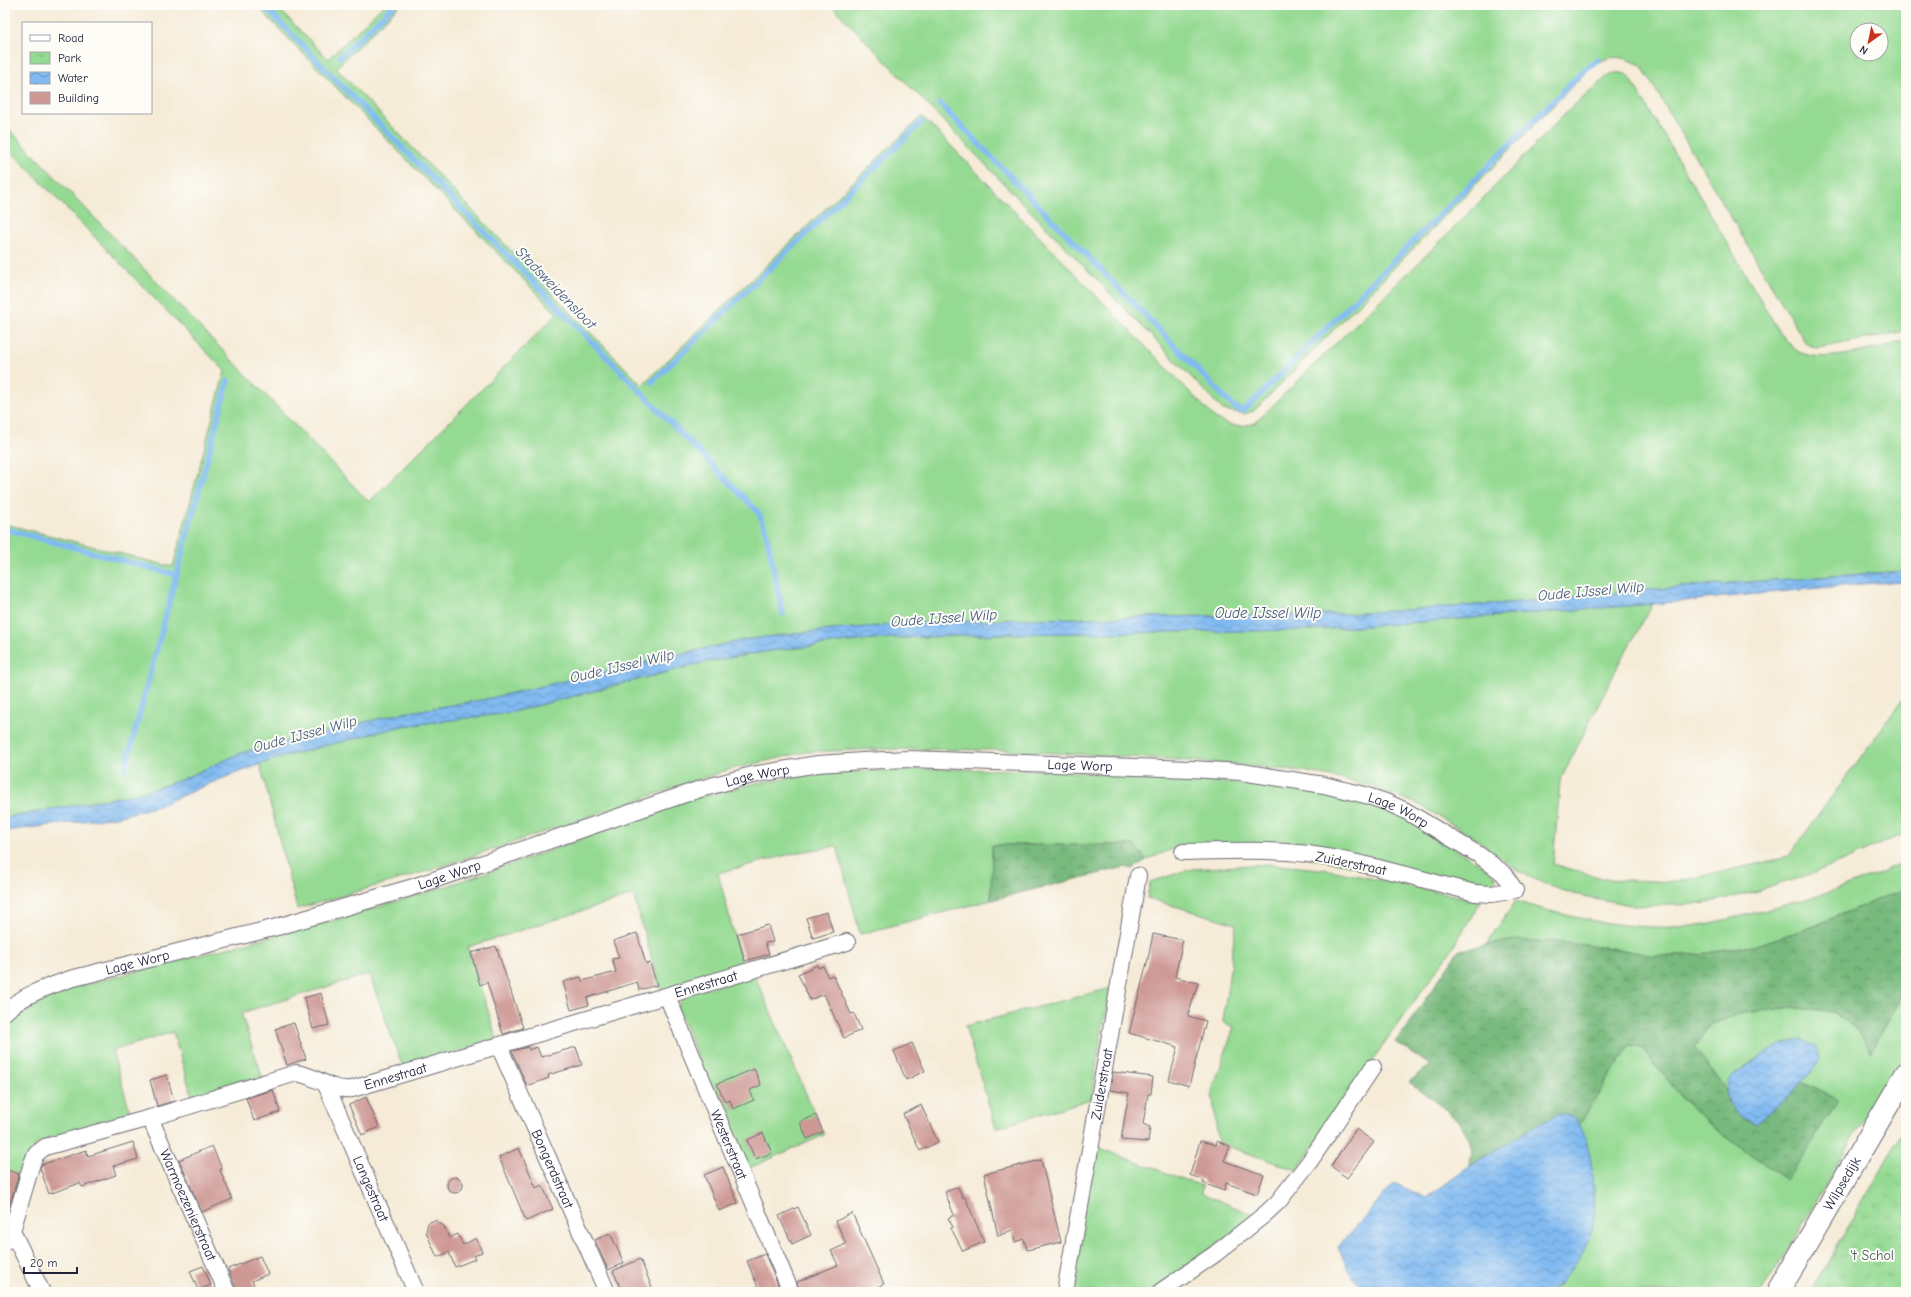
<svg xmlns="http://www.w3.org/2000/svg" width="1911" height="1297" viewBox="0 0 1911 1297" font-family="'Comic Neue',sans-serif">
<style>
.grass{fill:#95da93;stroke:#5c7e67;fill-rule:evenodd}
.forest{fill:url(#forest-crowns);stroke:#4d6e5c}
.park{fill:url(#park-tufts);stroke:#5c7e67}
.water{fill:url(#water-waves);stroke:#516e96}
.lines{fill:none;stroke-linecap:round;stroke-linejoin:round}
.stream{stroke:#80baf1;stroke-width:5.5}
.building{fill:#ce9894}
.street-casing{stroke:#6c6872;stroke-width:18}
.secondary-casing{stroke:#6c6872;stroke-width:24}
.street{stroke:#fff;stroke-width:16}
.secondary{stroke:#fff;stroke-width:22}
.labels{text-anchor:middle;stroke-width:4;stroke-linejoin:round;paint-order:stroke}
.street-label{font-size:14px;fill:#22223b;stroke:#fdfcf7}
.park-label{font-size:14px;fill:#445955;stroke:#fdfcf7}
.water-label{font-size:15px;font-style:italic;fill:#43577b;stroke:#fdfcf7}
</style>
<defs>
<pattern id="forest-crowns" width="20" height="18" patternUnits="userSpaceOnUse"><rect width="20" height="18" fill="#78ba7d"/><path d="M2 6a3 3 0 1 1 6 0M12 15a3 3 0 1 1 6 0" fill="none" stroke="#629768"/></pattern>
<pattern id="park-tufts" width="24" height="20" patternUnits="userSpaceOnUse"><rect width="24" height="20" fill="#95da93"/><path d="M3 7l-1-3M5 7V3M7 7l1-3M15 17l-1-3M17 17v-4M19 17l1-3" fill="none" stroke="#80bb80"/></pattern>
<pattern id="water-waves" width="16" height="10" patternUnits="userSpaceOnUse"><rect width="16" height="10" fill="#80baf1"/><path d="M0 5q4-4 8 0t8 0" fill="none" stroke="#6897c4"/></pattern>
</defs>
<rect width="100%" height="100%" fill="#fdfcf7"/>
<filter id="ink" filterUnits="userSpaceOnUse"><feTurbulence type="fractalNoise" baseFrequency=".025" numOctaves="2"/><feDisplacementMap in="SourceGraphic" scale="8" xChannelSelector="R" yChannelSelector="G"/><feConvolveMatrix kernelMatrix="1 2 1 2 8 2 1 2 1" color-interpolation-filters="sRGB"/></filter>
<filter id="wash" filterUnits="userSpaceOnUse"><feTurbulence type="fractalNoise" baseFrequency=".012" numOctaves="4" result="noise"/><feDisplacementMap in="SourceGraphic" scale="16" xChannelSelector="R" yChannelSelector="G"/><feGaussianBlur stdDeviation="0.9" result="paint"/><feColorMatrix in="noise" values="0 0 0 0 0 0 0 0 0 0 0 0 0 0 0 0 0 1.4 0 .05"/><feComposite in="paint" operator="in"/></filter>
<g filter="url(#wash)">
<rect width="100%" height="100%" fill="#f5ebd7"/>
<!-- grass -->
<g class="grass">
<path d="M256,5H275L328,59L384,5H400L336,68L565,307L642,385L922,116L1215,418C1231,427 1237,428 1255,423L1463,219L1570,109L1608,76C1616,72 1621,71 1629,76L1780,333C1786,339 1792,348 1799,352C1824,365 1879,347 1906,341V571L1705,585L1508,603L1347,614L1026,619L807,632L743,640L482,700L398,714L241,753L181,780L141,793L5,818V524L173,567L225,371L5,145V125L369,502L557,314Z"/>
<path d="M831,5H1906V331L1824,347L1815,348L1805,342L1641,65C1616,54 1609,54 1587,71L1254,411L1244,414L1223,410ZM1857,30H1881V54H1857Z"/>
<path d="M1653,604L1622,658L1560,781L1553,864L1605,879L1676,882L1788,857L1906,695V833L1823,870L1755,892L1701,904L1636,906L1573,894L1533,879L1515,868L1473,837L1420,805L1370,786L1304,771L1180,760L1003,750L879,749L806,752L727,770L431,870L297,909L260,764L278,758L402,726L508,713L706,662L769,651L873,639L1001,634L1314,630Z"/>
<path d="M915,769L1042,770L1186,779L1321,791L1397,812L1489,870L1496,878L1493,888L1481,890L1249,846L1172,849L1146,860L1134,845H992L991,900L860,934L837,846L799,852L718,873L743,969L662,994L633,895L468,947L497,1040L403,1068L369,974L241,1013L263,1079L193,1100L173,1032L112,1051L132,1118L36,1144L5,1233V1018L25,1002L53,993L339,919L447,886L549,851L688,799L757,783L824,773Z"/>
<path d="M1906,861V888L1806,929L1753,946L1701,954L1654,956L1618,949L1558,942L1485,946L1516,901C1572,919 1632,931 1692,926C1710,924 1728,919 1745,915C1801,902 1854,886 1906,861Z"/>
<path d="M1267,864L1330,870L1481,901L1450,952L1392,1032L1297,1170L1218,1143L1212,1091L1234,1027L1223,1022L1236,924L1147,898L1150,882L1192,869Z"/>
<path d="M755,976L824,1135L745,1170L677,1007L686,994Z"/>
<path d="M1111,988L1101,1036L1091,1099L996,1128L965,1026Z"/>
<path d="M1906,989V1056L1858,1130L1762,1292H1549L1558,1286L1583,1252L1592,1229L1582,1130L1579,1125L1629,1046L1642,1048L1692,1110L1718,1131L1787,1180L1839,1100L1801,1082L1809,1075L1787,1042C1772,1050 1725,1073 1726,1091L1695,1048L1709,1025L1738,1014L1791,1007L1834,1013L1857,1029L1871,1051Z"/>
<path d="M1093,1146L1202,1186L1201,1193L1256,1216L1151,1292H1069Z"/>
</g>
<!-- forest -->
<g class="forest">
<path d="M992,845H1134L1146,860L1133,869L1125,867L991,900Z"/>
<path d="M1906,888V989L1871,1052L1857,1029L1834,1013L1791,1007L1738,1014L1709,1025L1695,1048L1726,1091L1728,1102H1784L1801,1082L1839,1100L1787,1180L1718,1131L1692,1110L1642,1048L1629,1046L1579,1125C1573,1116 1566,1112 1556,1114L1470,1166C1470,1160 1473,1151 1471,1145C1465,1119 1429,1097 1409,1082L1430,1065L1396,1042L1459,950L1514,940L1558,942L1618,949L1654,956L1701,954L1753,946L1806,929Z"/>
</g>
<!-- park -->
<path class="park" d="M1906,1126V1292H1810Z"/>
<!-- water -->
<g class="water">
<path d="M1906,571V582L1872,583L1653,604L1314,630L1001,634L873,639L769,651L706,662L508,713L402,726L278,758L218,780L158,806L116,817L5,831V818L141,793L181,780L241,753L398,714L482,700L743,640L807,632L903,624L1026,619L1347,614L1508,603L1705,585Z"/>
<path d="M1804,1039L1817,1048L1820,1060C1803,1085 1780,1105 1756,1124C1751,1121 1745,1119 1740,1115C1727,1107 1721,1087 1733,1075C1738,1071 1745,1067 1751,1063C1770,1050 1782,1042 1804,1039Z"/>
<path d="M1563,1113C1567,1114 1571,1116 1574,1118C1593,1133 1598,1208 1592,1230C1585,1253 1568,1279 1549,1292H1367L1349,1272L1338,1247L1394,1183L1426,1198L1479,1160L1556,1114Z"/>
</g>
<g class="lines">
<!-- stream -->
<g class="stream">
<path d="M263,5L759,513L766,532L783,614"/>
<path d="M340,57L394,5"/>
<path d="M940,104L1234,407L1242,411L1250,405L1582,72L1599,59"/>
<path d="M652,382L922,122"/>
<path d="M5,529L177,575"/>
<path d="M125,769L228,381"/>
</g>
</g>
<g id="blocks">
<!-- building -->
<g class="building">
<path d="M827,912L833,932L813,938L806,918Z"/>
<path d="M768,925L773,942L765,943L769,954L745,961L737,934Z"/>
<path d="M637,933L646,964L650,963L657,985L639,990L637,982L587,998L589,1005L571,1010L563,982L581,977L582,981L616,972L612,959L619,958L613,941Z"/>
<path d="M1153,934L1183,940L1175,977L1198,983L1188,1016L1206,1021L1189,1086L1169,1080L1178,1047L1129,1033L1148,959Z"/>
<path d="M496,946L523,1028L503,1034L487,982L480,985L471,953Z"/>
<path d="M817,965L818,968L823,966L828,977L833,975L851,1014L854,1013L861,1030L844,1038L824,994L810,1000L798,974Z"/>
<path d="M321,993L329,1025L313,1029L304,998Z"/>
<path d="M294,1023L306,1059L287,1065L275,1029Z"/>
<path d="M912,1043L925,1071L906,1080L894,1051Z"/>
<path d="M528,1047L529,1050L537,1047L541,1057L576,1047L582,1065L548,1075L549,1078L527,1086L512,1051Z"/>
<path d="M754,1069L761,1085L750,1090L754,1100L733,1109L730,1100L725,1102L717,1084Z"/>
<path d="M1113,1072L1153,1077L1151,1094H1148L1143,1124L1150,1127L1148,1142L1121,1140L1129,1093L1110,1090Z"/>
<path d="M167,1075L174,1101L157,1106L150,1080Z"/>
<path d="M273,1090L280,1112L254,1121L246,1098Z"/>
<path d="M366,1097L379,1127L362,1135L349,1105Z"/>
<path d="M921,1105L938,1142L920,1151L903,1114Z"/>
<path d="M816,1115L823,1132L807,1139L800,1122Z"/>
<path d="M1356,1129L1374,1142L1347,1178L1331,1166Z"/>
<path d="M763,1133L772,1153L755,1159L747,1140Z"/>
<path d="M1200,1141L1216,1145L1217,1141L1230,1146L1224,1161L1264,1175L1257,1194L1226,1183L1224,1191L1203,1183L1204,1180L1190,1175Z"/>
<path d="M133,1142L138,1159L113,1166L116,1175L82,1187L80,1183L49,1194L40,1168L41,1165L86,1150L88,1156Z"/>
<path d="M212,1146L222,1169L220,1170L232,1199L202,1212L179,1160Z"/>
<path d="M519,1148L536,1188L542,1185L553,1209L526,1221L499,1157Z"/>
<path d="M1041,1160L1061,1242L1027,1250L1024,1239L1015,1242L1012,1230L998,1236L984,1174Z"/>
<path d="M723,1167L738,1203L719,1211L704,1175Z"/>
<path d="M5,1169L19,1174L6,1217H5Z"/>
<circle cx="455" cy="1185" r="8"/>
<path d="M958,1187L963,1198L965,1197L984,1242L963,1251L951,1228L953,1227L948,1218L954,1215L945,1192Z"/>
<path d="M798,1207L811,1235L792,1244L779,1216Z"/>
<path d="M852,1213L884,1284L865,1292H800L797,1282L838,1265L831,1251L846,1244L836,1221Z"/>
<path d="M435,1220L444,1226L449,1238L458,1234L463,1245L476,1238L482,1252L474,1256L475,1259L455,1267L449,1252L437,1257L426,1232L428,1223Z"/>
<path d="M610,1233L624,1263L608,1270L595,1240Z"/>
<path d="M765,1254L779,1287L767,1292H760L747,1261Z"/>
<path d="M260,1256L268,1274L252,1281L257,1292H238L228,1269Z"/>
<path d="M640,1259L654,1292H623L613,1271Z"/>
<path d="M203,1266L211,1285L198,1290L190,1271Z"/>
</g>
</g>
</g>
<g filter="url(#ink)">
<use href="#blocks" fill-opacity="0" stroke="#6c6872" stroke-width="1"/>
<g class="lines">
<defs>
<g id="street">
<path id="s1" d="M667,996L791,1292"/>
<path id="s2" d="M5,1012C23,995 47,987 70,979L277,927L410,888L700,789L752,775L818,764L863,761L909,759L1191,769L1241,772L1324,785L1365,795L1386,802L1406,811L1479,855L1503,873L1515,890L1492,894L1475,893C1420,879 1364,862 1308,854C1267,849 1225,851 1183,852"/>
<path id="s3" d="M499,1046L607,1292"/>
<path id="s4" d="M326,1085L416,1292"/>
<path id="s5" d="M150,1118L227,1292"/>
<path d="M12,1231L42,1292"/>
<path id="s6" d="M5,1242L12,1231L32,1163L36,1154L45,1147L150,1118L296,1073C316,1075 331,1092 352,1089L847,942"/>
<path id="s7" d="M1065,1292L1138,876"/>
<path d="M1160,1292L1215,1254L1264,1215L1278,1202L1310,1161L1373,1067"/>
</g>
<g id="secondary">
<path id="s8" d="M1778,1292L1906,1074"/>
</g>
</defs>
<!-- street casing -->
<use href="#street" class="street-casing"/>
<!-- secondary casing -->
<use href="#secondary" class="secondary-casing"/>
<!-- street -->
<use href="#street" class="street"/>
<!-- secondary -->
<use href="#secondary" class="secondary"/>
</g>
</g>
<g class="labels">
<!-- street labels -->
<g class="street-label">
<text dy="5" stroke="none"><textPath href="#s2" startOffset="1115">Lage Worp</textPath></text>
<text dy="5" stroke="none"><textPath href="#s2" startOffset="791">Lage Worp</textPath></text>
<text dy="5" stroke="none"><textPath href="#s2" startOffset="1439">Lage Worp</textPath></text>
<text transform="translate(1351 863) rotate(12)" y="5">Zuiderstraat</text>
<text dy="5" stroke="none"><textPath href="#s2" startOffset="467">Lage Worp</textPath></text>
<text dy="5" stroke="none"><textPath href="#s2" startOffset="143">Lage Worp</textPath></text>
<text dy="5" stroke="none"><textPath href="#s6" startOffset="795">Ennestraat</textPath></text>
<text dy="5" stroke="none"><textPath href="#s6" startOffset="471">Ennestraat</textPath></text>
<text dy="5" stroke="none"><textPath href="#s7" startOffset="211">Zuiderstraat</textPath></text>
<text dy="5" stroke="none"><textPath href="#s1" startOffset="161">Westerstraat</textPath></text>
<text dy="5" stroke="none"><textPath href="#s3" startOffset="134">Bongerdstraat</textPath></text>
<text dy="5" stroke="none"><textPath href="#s8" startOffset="126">Wilpsedijk</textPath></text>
<text dy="5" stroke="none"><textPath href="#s4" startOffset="113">Langestraat</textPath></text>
<text dy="5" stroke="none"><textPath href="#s5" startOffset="95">Warmoezenierstraat</textPath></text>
</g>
<!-- park labels -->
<g class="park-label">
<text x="1872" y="1260">'t Schol</text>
</g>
<!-- water labels -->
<g class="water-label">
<text transform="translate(556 288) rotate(46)" y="5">Stadsweidensloot</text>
<text transform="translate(1591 591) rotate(-5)" y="5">Oude IJssel Wilp</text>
<text x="1268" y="618">Oude IJssel Wilp</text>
<text transform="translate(944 618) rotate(-4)" y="5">Oude IJssel Wilp</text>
<text transform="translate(622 666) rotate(-13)" y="5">Oude IJssel Wilp</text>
<text transform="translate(305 734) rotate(-15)" y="5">Oude IJssel Wilp</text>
</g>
</g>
<!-- margin -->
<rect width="1911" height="1297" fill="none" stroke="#fdfcf7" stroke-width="20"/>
<!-- legend -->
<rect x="22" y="22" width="130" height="92" fill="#fdfcf7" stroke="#a5a5ac"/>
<rect x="30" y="35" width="20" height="6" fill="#ffffff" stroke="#a5a5ac"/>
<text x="58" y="42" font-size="12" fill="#22223b">Road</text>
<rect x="30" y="52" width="20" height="12" fill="url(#park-tufts)" stroke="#a5a5ac"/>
<text x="58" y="62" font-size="12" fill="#22223b">Park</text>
<rect x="30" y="72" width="20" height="12" fill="url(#water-waves)" stroke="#a5a5ac"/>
<text x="58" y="82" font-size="12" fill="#22223b">Water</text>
<rect x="30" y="92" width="20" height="12" fill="#ce9894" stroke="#a5a5ac"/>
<text x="58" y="102" font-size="12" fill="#22223b">Building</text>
<!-- north arrow -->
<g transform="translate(1869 42) rotate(213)"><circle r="19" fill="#fdfcf7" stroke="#a5a5ac"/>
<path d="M0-3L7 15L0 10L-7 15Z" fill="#c8321e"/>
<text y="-6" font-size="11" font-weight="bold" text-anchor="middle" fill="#22223b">N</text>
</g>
<!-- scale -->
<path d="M24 1267v6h53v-6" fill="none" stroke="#22223b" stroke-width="2"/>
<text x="30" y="1267" font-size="12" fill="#22223b" stroke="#fdfcf7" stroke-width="3" paint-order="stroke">20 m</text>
</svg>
